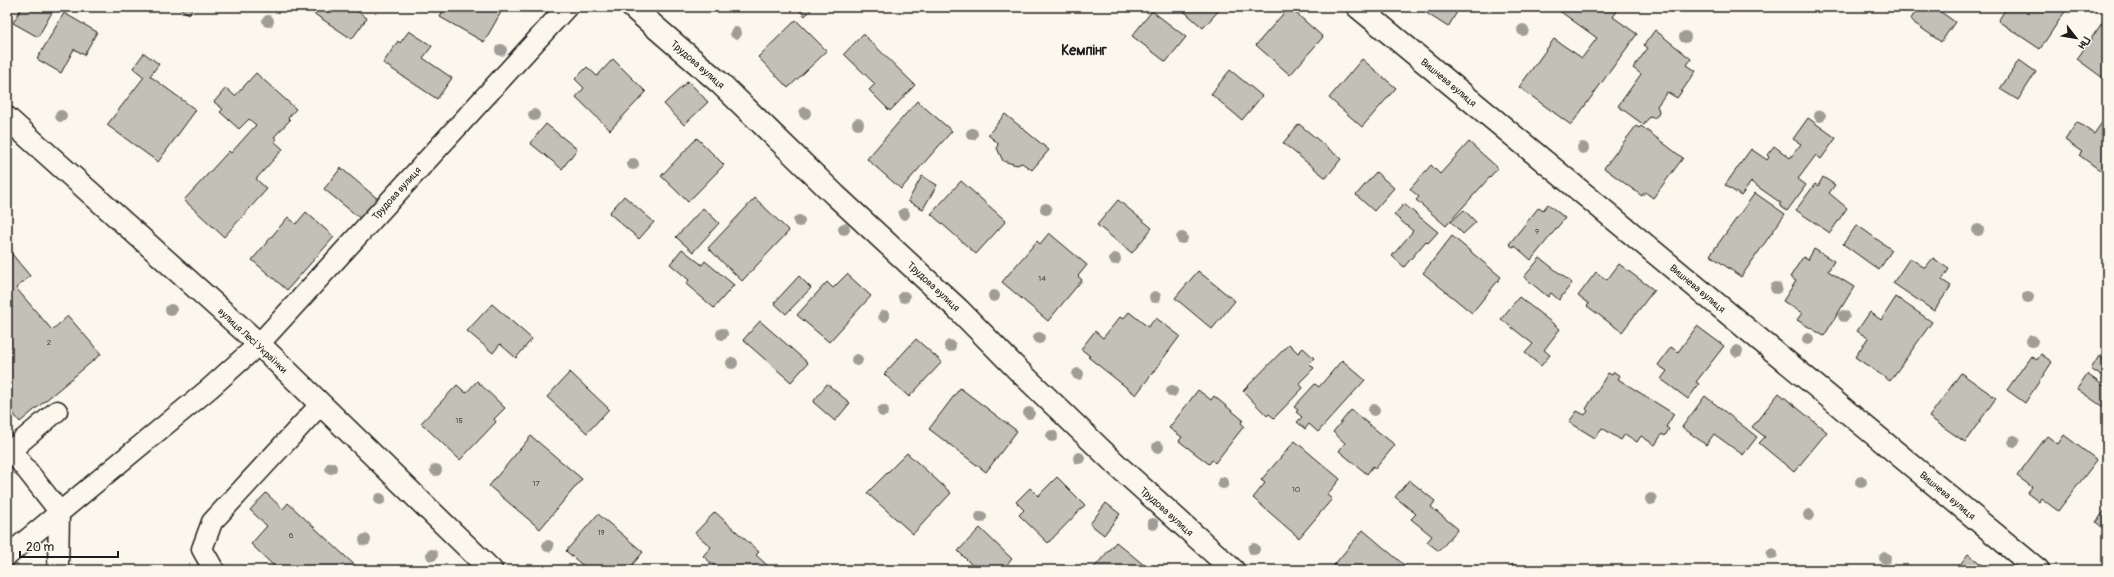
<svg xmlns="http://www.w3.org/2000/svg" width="2114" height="577" viewBox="0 0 2114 577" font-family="Pangolin,sans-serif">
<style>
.building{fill:#c3c0b8;stroke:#1c1c1c}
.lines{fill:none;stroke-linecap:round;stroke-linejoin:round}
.lane-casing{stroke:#1c1c1c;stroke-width:23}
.street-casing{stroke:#1c1c1c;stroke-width:25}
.lane{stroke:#fbf7ec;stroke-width:20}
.street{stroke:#fbf7ec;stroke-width:22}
.tree{fill:#a09d97}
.labels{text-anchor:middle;stroke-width:4;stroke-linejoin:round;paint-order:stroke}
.number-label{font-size:8px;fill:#464543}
.street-label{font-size:10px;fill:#1c1c1c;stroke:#fbf7ec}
.district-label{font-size:14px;font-weight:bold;fill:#1c1c1c;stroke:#fbf7ec}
</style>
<rect width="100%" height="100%" fill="#fbf7ec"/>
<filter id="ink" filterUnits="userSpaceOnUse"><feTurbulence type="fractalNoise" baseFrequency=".025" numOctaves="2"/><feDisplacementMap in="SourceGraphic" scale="8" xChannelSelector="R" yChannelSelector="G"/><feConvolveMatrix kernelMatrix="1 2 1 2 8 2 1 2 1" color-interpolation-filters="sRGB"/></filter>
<g filter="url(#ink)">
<!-- building -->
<g class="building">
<path d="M22,7H55L38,37L13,23Z"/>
<path d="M177,7H193L189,14Z"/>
<path d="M304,7H351L367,18L352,39Z"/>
<path d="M445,7H504L484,42L440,17Z"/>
<path d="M796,7H814L805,16Z"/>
<path d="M1179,7H1222L1203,28Z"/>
<path d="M1289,7L1323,37L1290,75L1256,45Z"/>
<path d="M1417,7H1460L1448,27Z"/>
<path d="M1554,7H1620L1613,17L1637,34L1571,125L1519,87L1554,39L1582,58L1597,38Z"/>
<path d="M1919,7H1934L1955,22L1941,42L1910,20Z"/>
<path d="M2007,7H2068L2040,49L1998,21Z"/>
<path d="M1152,11L1186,37L1166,62L1132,36Z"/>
<path d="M64,13L97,32L84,55L74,49L61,73L37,59Z"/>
<path d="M796,20L827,51L788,88L758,57Z"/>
<path d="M2104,20L2107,22V81L2077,59Z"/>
<path d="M1655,30L1691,59L1687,65L1696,71L1677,98L1667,92L1657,106L1659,111L1658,115L1654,118L1649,117L1644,125L1618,106L1641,74L1633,68L1648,48L1644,45Z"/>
<path d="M409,31L432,46L423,58L452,78L437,99L383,63L398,41L400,43Z"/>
<path d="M863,34L915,85L890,111L869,90L875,84L844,54Z"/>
<path d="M144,53L159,64L150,76L196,110L158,162L107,125L144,77L133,68Z"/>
<path d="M613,59L646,92L610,130L576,97L584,88L575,79L587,67L597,76Z"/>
<path d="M1362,59L1396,88L1362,127L1329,98Z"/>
<path d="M2019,60L2036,72L2018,100L2000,89Z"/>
<path d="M1230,70L1262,96L1242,120L1211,94Z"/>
<path d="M256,73L296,109L288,118L290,120L274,137L277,139L274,141L283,149L256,179L267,189L224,237L184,200L229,151L231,153L256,125L249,119L239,129L220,112L223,109L214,102L226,88L235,96Z"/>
<path d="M688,81L708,102L684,125L664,104Z"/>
<path d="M917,101L952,131L901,189L867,159Z"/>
<path d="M1005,114L1049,150L1032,170L1022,163L1017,165L1003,161L997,148L998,143L988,135Z"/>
<path d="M1808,118L1836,138L1821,159L1816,155L1798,179L1806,185L1787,211L1779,205L1781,203L1751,182L1741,196L1725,185L1751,149L1767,160L1769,157L1767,155L1774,146L1790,158L1801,144L1793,139Z"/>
<path d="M2103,121L2107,124V162L2101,171L2079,155L2082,152L2065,140L2077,122L2094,134Z"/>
<path d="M546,124L577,149L562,169L530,143Z"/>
<path d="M1299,124L1341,159L1326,178L1283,143Z"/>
<path d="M1636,126L1639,128L1641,126L1683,158L1653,198L1645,192L1642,196L1604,168Z"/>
<path d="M697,138L724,165L688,202L661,176Z"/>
<path d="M1469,142L1498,168L1446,226L1416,200L1419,197L1410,189L1431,165L1440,174Z"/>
<path d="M341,168L379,200L362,220L324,189Z"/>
<path d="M1376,172L1394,188L1374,211L1356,195Z"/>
<path d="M922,176L937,185L923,209L908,201Z"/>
<path d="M1823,177L1835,185L1829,193L1847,208L1830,233L1796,210L1815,184L1818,186Z"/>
<path d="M961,181L1006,221L976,254L931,214Z"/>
<path d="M1755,193L1785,214L1741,277L1710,255Z"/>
<path d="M624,196L654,222L639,239L609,213Z"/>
<path d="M755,198L789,231L742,281L708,248Z"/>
<path d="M1118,200L1152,228L1132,253L1097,225Z"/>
<path d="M1404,204L1438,232L1428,243L1426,241L1404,267L1392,256L1413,231L1394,215Z"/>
<path d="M1548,204L1565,218L1531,260L1515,246L1514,248L1509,244L1539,207L1543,210Z"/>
<path d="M703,208L719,223L693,252L676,237Z"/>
<path d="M1464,210L1476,222L1463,234L1451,222Z"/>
<path d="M306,212L334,237L287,290L252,260L288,217L296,224Z"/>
<path d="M1857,225L1892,250L1879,270L1843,244Z"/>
<path d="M1049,233L1087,265L1078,276L1082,280L1048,321L1002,282L1037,241L1040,244Z"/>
<path d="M1452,236L1501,277L1472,313L1423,273Z"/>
<path d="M7,248L30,276L16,288L52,330L68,316L101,354L20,422L7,406Z"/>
<path d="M682,249L702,265L705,261L734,285L714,308L686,284L689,280L670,264Z"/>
<path d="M1814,249L1834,261L1828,271L1854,287L1824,336L1797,320L1802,313L1783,301L1796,281L1790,277L1803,257L1808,260Z"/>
<path d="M1540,258L1572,283L1559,300L1551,293L1548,297L1524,277Z"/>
<path d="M1910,258L1925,268L1933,258L1949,269L1942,280L1951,286L1934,311L1893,283Z"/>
<path d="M1619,264L1654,290L1622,332L1587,306L1589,304L1578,296L1596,272L1607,280Z"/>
<path d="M1198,271L1235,301L1212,329L1175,298Z"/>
<path d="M847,274L871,296L829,342L797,315L827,282L833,288Z"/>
<path d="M799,276L811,288L786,314L774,303Z"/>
<path d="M1519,297L1560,329L1544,350L1550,355L1541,366L1525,353L1533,344L1501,319Z"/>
<path d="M1896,297L1932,322L1890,381L1855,357L1868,338L1857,331L1870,312L1881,320Z"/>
<path d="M492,304L532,339L516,358L500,344L493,353L467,331Z"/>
<path d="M1129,312L1148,327L1156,318L1180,336L1136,395L1088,357L1090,356L1081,349L1095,331L1103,338L1120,317L1123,319Z"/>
<path d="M760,321L808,363L791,382L743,340Z"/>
<path d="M1697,326L1724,346L1696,382L1699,384L1688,399L1661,379L1667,371L1658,365L1671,347L1678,352Z"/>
<path d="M916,339L942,362L909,397L884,374Z"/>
<path d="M1289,344L1298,353L1303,348L1314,358L1309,363L1314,368L1299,383L1303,388L1274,418L1269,414L1267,416L1243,391Z"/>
<path d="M2041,354L2052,362L2025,403L2007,390L2031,356L2037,360Z"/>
<path d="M2099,356L2107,362V380L2091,369Z"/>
<path d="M1342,360L1365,380L1318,432L1309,424L1305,429L1297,422L1302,417L1296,412L1298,410L1294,407L1315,384L1319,387Z"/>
<path d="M570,372L609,409L587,433L547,397Z"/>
<path d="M1614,372L1620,376L1618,379L1674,414L1666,427L1669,429L1665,436L1662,434L1655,445L1641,436L1637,442L1625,434L1621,440L1602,428L1595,438L1569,422L1577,411L1585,415L1588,411L1586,409L1608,373L1612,375Z"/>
<path d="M1961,373L1996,398L1965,442L1929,417Z"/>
<path d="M2087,374L2107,388L2106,409L2077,389Z"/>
<path d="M477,381L505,408L494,419L496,422L460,460L421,423L457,385L466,393Z"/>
<path d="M827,384L850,403L835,421L813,402Z"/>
<path d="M960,388L1017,431L986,472L929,429Z"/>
<path d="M1198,390L1211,400L1214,396L1243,420L1241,423L1244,426L1215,463L1212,460L1209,464L1179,441L1182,437L1169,428Z"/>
<path d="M1779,393L1827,432L1794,472L1759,443L1765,437L1752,427Z"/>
<path d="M1705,396L1757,437L1743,455L1714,434L1706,445L1682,427Z"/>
<path d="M1351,410L1395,445L1375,469L1373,466L1367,474L1339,451L1345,443L1333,432Z"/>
<path d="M2064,435L2097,460L2058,511L2041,498L2039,502L2027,493L2032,487L2017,476L2047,436L2058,444Z"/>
<path d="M531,436L582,479L540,529L489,486Z"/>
<path d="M1295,441L1340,479L1327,495L1332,499L1299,538L1253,498L1265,483L1261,480Z"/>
<path d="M907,453L951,493L913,534L867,493Z"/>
<path d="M1057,477L1085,505L1048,543L1019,515L1024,510L1016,502L1030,488L1038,496Z"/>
<path d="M1409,480L1435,501L1431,507L1458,529L1439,551L1427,542L1432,536L1411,519L1416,514L1395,497Z"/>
<path d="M266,493L283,509L288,503L360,570H278L251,544L267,526L250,510Z"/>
<path d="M1106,503L1120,514L1104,535L1090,524Z"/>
<path d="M2107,508V532L2096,522Z"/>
<path d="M715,512L759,552L756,555L769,567L767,570H737L734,567L731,570H719L703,556L711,547L695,533Z"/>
<path d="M598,514L643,552L628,570H588L566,551Z"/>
<path d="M980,528L1012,559L1002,570H977L958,551Z"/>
<path d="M1363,530L1410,570H1330Z"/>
<path d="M1116,542L1150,570H1092Z"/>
<path d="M1968,554L1989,570H1956Z"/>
<path d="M1513,564L1521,570H1508Z"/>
</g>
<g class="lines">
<defs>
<g id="lane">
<path d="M57,411L11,450L59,511L58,570"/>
<path d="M7,556L210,388L259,344L567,7"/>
<path d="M214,570L202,549L212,522L320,405"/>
</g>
<g id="street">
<path d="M632,7L721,84L835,195L959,310L1018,370L1119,467L1233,570"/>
<path d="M1358,7L2038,570"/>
<path d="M7,118L259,344L491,570"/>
</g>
</defs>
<!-- lane casing -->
<use href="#lane" class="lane-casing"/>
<!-- street casing -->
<use href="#street" class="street-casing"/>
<!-- lane -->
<use href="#lane" class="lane"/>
<!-- street -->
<use href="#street" class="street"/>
</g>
<!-- trees -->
<g class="tree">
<circle cx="268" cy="21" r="6"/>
<circle cx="1523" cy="30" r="6"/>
<circle cx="736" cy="33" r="6"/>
<circle cx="1685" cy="37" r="6"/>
<circle cx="501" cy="50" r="6"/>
<circle cx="805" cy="113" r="6"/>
<circle cx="534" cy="115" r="6"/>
<circle cx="61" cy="116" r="6"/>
<circle cx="1820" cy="116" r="6"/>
<circle cx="858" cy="124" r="6"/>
<circle cx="972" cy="134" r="6"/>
<circle cx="1583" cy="148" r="6"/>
<circle cx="633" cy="164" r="6"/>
<circle cx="1046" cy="209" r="6"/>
<circle cx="904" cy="214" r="6"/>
<circle cx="799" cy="221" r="6"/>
<circle cx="844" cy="229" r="6"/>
<circle cx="1978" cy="230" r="6"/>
<circle cx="1182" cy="238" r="6"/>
<circle cx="1115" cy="259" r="6"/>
<circle cx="1776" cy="288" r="6"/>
<circle cx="994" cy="296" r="6"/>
<circle cx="904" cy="297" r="6"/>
<circle cx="1155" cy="297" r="6"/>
<circle cx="2028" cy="297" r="6"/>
<circle cx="171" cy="310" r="6"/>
<circle cx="884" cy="316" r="6"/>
<circle cx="1844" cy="316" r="6"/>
<circle cx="722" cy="334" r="6"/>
<circle cx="1039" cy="338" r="6"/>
<circle cx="1808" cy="339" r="6"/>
<circle cx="2032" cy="341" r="6"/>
<circle cx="950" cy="346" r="6"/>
<circle cx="1737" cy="351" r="6"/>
<circle cx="857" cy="360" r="6"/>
<circle cx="732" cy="363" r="6"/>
<circle cx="1078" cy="374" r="6"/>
<circle cx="1172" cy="391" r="6"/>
<circle cx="1374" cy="410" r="6"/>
<circle cx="883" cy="411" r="6"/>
<circle cx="1029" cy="413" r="6"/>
<circle cx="1052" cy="436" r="6"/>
<circle cx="2014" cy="441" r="6"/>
<circle cx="1158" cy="447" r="6"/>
<circle cx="1079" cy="458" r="6"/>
<circle cx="331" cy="468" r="6"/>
<circle cx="436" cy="470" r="6"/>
<circle cx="1861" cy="482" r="6"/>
<circle cx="1223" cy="483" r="6"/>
<circle cx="380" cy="499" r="6"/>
<circle cx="1651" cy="499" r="6"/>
<circle cx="1809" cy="515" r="6"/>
<circle cx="981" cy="517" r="6"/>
<circle cx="1153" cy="524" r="6"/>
<circle cx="365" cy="540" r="6"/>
<circle cx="548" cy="546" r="6"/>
<circle cx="1254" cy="549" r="6"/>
<circle cx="1772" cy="554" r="6"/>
<circle cx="432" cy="555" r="6"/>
<circle cx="1885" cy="558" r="6"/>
</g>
</g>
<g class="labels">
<!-- number labels -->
<g class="number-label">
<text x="1537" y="234">9</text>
<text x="1042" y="281">14</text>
<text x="49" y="345">2</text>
<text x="459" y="423">15</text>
<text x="536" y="486">17</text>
<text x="1296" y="492">10</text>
<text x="601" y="535">19</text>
<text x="291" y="538">6</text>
</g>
<!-- street labels -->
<g class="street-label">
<text transform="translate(698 64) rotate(41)" y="4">Трудова вулиця</text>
<text transform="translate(1449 82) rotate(40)" y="4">Вишнева вулиця</text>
<text transform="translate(396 193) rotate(-48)" y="4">Трудова вулиця</text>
<text transform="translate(934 286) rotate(43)" y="4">Трудова вулиця</text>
<text transform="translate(1698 288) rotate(40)" y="4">Вишнева вулиця</text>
<text transform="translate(253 340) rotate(43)" y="4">вулиця Лесі Українки</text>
<text transform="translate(1948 495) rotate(40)" y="4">Вишнева вулиця</text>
<text transform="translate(1167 511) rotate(42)" y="4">Трудова вулиця</text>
</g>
<!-- district labels -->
<g class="district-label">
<text x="1084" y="55">Кемпінг</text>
</g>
</g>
<!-- margin -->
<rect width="2114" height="577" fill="none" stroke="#fbf7ec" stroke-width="24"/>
<rect x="12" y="12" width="2090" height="553" fill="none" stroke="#1c1c1c" stroke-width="1.5" filter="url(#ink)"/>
<!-- north arrow -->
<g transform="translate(2076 38) rotate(121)" stroke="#fbf7ec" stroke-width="3" paint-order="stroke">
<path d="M0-3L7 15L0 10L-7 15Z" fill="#1c1c1c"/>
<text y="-6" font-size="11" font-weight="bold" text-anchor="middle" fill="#1c1c1c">Пн</text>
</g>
<!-- scale -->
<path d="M20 551v6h98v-6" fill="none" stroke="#1c1c1c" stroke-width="2"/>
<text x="26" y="551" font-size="12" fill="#1c1c1c" stroke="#fbf7ec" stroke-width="3" paint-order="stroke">20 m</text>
</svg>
